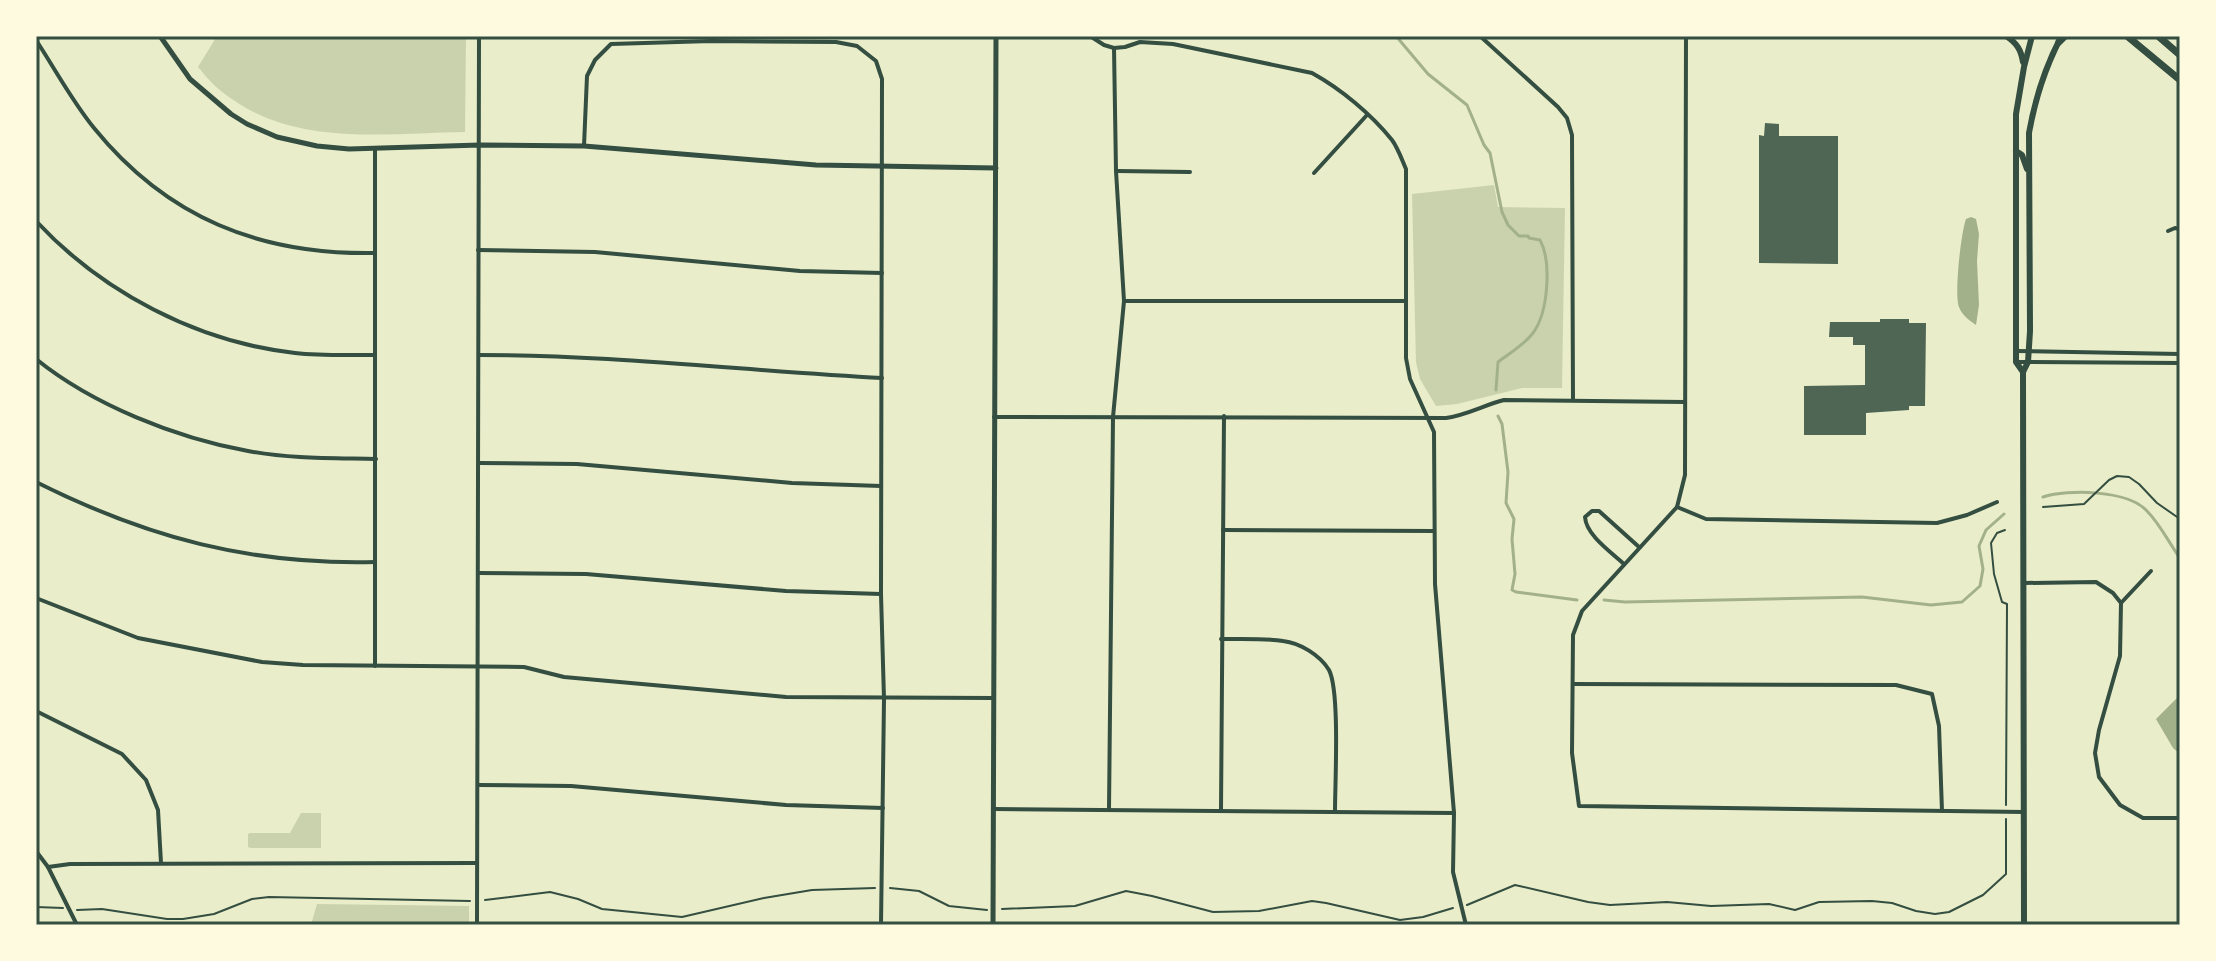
<svg xmlns="http://www.w3.org/2000/svg" width="2216" height="961" viewBox="0 0 2216 961" font-family="'Titillium Web',sans-serif">
<style>
.green{fill:#cad2ad}
.water{fill:#a3b18a}
.lines{fill:none;stroke-linecap:round;stroke-linejoin:round}
.stream{stroke:#a3b18a;stroke-width:3}
.building{fill:#4f6655}
.path{stroke:#344e41;stroke-width:2}
.minor{stroke:#344e41;stroke-width:4}
.tertiary{stroke:#344e41;stroke-width:5}
.secondary{stroke:#344e41;stroke-width:6}
.primary{stroke:#344e41;stroke-width:7}
.neatline{fill:none;stroke:#344e41;stroke-width:3}
</style>
<rect width="100%" height="100%" fill="#e9edc9"/>
<!-- green -->
<g class="green">
<path d="M217,36H466L465,132C386,133 297,147 229,97C217,89 207,78 198,67Z"/>
<path d="M1494,185L1498,207L1565,208L1562,388H1522L1457,404L1436,406L1420,379L1416,362L1412,194Z"/>
<path d="M301,813H321V848H251L248,847V834L250,833H290Z"/>
<path d="M317,904L469,906V925H311Z"/>
</g>
<!-- water -->
<g class="water">
<path d="M1971,217L1976,219L1979,234L1977,261L1979,305L1976,325C1970,321 1961,314 1959,307C1954,295 1961,232 1966,219Z"/>
<path d="M2180,695V754L2173,748L2156,719Z"/>
</g>
<g class="lines">
<!-- stream -->
<g class="stream">
<path d="M1396,36L1428,74L1467,105L1484,145L1490,153L1502,212L1508,225L1519,236H1528L1529,238L1540,240C1552,262 1548,313 1533,333C1524,345 1510,353 1498,362L1496,390"/>
<path d="M1498,416L1502,424L1508,472L1506,503L1514,519L1512,539L1515,574L1512,590L1516,592L1577,600"/>
<path d="M2043,497C2068,489 2128,490 2147,511C2160,524 2169,543 2180,558"/>
<path d="M1604,600L1625,602L1862,597L1931,605L1962,602L1980,586L1983,569L1979,546L1986,530L2004,514"/>
</g>
</g>
<!-- building -->
<g class="building">
<path d="M1765,123L1779,124V136H1838V264L1759,263V135L1764,136Z"/>
<path d="M1880,319H1909V323H1926L1925,406H1909V410L1866,413V435H1804V386L1865,385V345H1853V337H1829L1830,322H1880Z"/>
</g>
<g class="lines">
<!-- path -->
<g class="path">
<path d="M2043,507L2084,504L2109,480L2117,476L2129,477L2139,484L2157,503L2180,519"/>
<path d="M2005,530L1997,533L1991,543L1994,574L2002,602L2007,604L2006,805"/>
<path d="M890,888L919,891L949,906L987,910"/>
<path d="M485,900L550,892L578,899L602,909L682,917L764,898L812,890L875,888"/>
<path d="M1467,905L1515,885L1588,902L1610,905L1667,902L1711,906L1769,904L1795,910L1819,902L1872,901L1892,903L1916,911L1935,914L1949,912L1983,895L2006,874V819"/>
<path d="M36,907L63,908"/>
<path d="M1002,909L1075,906L1126,891L1152,896L1213,912L1259,911L1312,901L1326,903L1400,920L1423,917L1453,908"/>
<path d="M77,910L102,909L167,919H183L214,914L252,899L269,897L470,901"/>
</g>
<!-- minor -->
<g class="minor">
<path d="M1090,36L1104,45L1114,48L1125,47L1140,42L1173,44L1312,73C1341,89 1371,114 1392,140C1398,148 1402,160 1406,169V358L1410,379L1434,432L1435,584L1454,813L1453,872L1466,925"/>
<path d="M1480,36L1558,107L1567,118L1572,135L1573,400"/>
<path d="M1686,36L1685,475L1677,507L1582,611L1573,635L1572,753L1579,806L2024,812"/>
<path d="M36,40C55,69 72,101 94,128C167,218 260,255 375,253"/>
<path d="M584,146L587,76L595,60L611,44L711,41L836,42L857,46L876,61L882,79L881,594L884,699L881,925"/>
<path d="M375,149V666"/>
<path d="M1117,171L1190,172"/>
<path d="M1314,173L1367,115"/>
<path d="M36,221C102,292 197,342 295,353C321,356 348,355 375,355"/>
<path d="M2168,231L2175,228L2180,229"/>
<path d="M478,250L595,252L800,271L882,273"/>
<path d="M1125,301H1406"/>
<path d="M2015,351L2180,354"/>
<path d="M479,355C614,355 747,371 882,378"/>
<path d="M36,359C93,405 176,438 248,451C290,459 333,458 376,459"/>
<path d="M2018,362L2180,363"/>
<path d="M994,417L1446,418C1467,415 1484,405 1504,400L1685,402"/>
<path d="M479,463L577,464L792,483L881,486"/>
<path d="M36,482C148,538 250,565 375,562"/>
<path d="M1677,507L1706,519L1937,523L1967,515L1997,502"/>
<path d="M1223,530L1434,531"/>
<path d="M1624,564C1611,552 1586,535 1585,517L1592,511H1599L1639,547"/>
<path d="M478,573L586,574L786,591L881,594"/>
<path d="M2024,583L2096,582L2113,593L2121,603L2120,656L2099,730L2095,753L2099,777L2120,805L2143,818H2180"/>
<path d="M36,598L138,638L262,662L303,665L524,667L564,677L786,697L993,698"/>
<path d="M2121,603L2151,571"/>
<path d="M1221,639C1241,639 1263,638 1283,641C1300,643 1320,655 1329,670C1340,691 1335,783 1335,811"/>
<path d="M1573,684L1896,685L1932,694L1939,726L1942,811"/>
<path d="M36,711L122,754L146,780L158,810L161,863"/>
<path d="M478,785L571,786L786,805L883,808"/>
<path d="M993,809L1454,813"/>
<path d="M1109,810L1113,417L1124,301L1116,171L1114,48"/>
<path d="M1221,810L1224,416"/>
<path d="M36,851L48,867L77,925"/>
<path d="M48,867L70,864L477,863"/>
<path d="M477,925L479,36"/>
</g>
<!-- tertiary -->
<g class="tertiary">
<path d="M160,36L190,79L231,114L247,124L277,137L317,146L349,149L480,145L584,146L816,165L996,168"/>
<path d="M993,925L996,36"/>
</g>
<!-- secondary -->
<g class="secondary">
<path d="M2006,36C2017,43 2021,50 2023,62"/>
<path d="M2016,151L2022,155L2027,169"/>
<path d="M2023,372L2016,362V114L2024,67L2032,36"/>
<path d="M2024,925L2023,372L2028,362L2030,331L2029,133C2035,99 2044,70 2060,39"/>
</g>
<!-- primary -->
<g class="primary">
<path d="M2127,36L2180,80"/>
<path d="M2158,36L2180,55"/>
<path d="M2059,42L2065,36"/>
</g>
</g>
<!-- border -->
<rect width="2216" height="961" fill="none" stroke="#fefae0" stroke-width="76"/>
<rect x="38" y="38" width="2140" height="885" class="neatline"/>
</svg>
